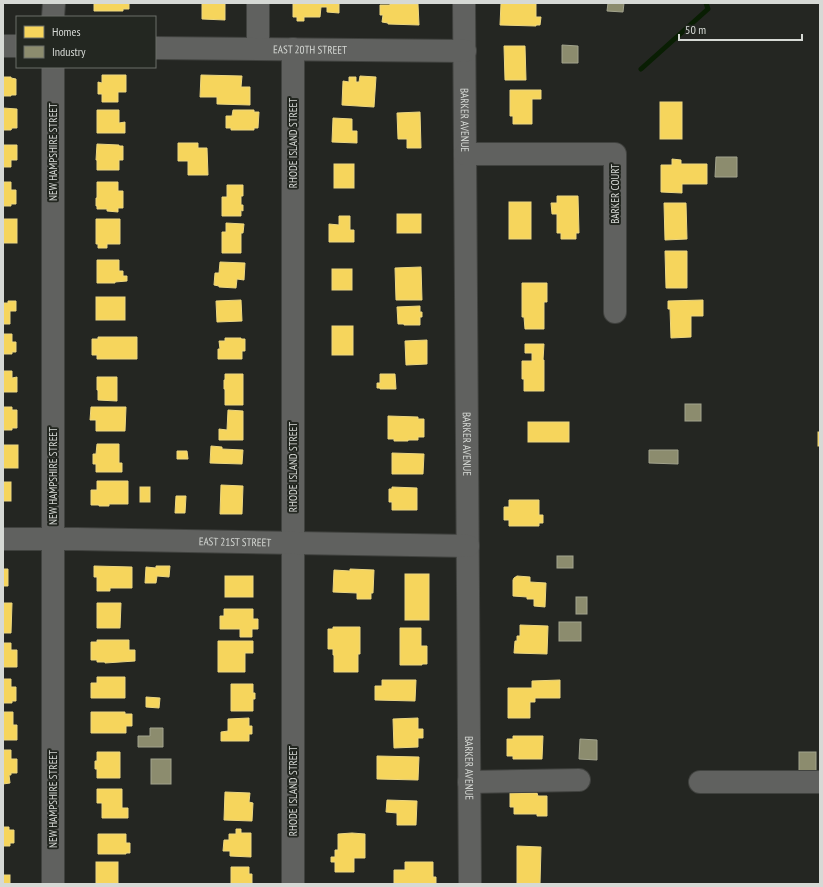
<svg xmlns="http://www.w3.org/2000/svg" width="823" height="887" viewBox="0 0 823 887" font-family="'PT Sans Narrow',sans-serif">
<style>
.homes{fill:#f6d55c;stroke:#ecd680}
.industry{fill:#8c8c6e;stroke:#a2a38d}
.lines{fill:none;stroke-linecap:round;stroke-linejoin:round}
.stream{stroke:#091e03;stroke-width:5}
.minor-casing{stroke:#40423f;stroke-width:24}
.minor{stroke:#60615f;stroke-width:22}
.labels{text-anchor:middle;stroke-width:4;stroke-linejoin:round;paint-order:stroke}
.street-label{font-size:11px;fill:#d6d9d5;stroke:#232721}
</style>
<rect width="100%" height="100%" fill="#242622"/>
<!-- homes -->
<g class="homes">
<path d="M94,3H129V9H123V11H94Z"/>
<path d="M202,3H225V20L202,19Z"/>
<path d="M293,3H339V13L327,12V7H321L320,17H304V21H297V17H293Z"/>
<path d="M501,3H536V17H541L540,25H536V26L500,25Z"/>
<path d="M390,4H418L419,25L388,24V23L382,22L383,15H380V5H390Z"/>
<path d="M504,46H525L526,80H505Z"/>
<path d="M102,75H126V92H118V102H102V94H98V82L102,83Z"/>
<path d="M201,75L242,76L241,87H250V105L217,104V97H200Z"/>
<path d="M360,76L376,77L374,107L342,105L343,81L349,82V77H356V82H359Z"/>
<path d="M3,77H11V78L16,79V95H11V96H3Z"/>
<path d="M510,90H541V99H532V124H513V116H510Z"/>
<rect x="660" y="102" width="22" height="37"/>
<path d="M3,108L17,109V128H12L11,130H3Z"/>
<path d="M97,110H119V123L125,122V133H97Z"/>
<path d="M233,110H254V112H259L258,128H254V130H231V128H226V116H232Z"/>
<path d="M420,112L421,148H407V139H398L397,113Z"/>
<path d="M333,118L352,119V131H357V143L332,142Z"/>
<path d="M178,143H198V148H207L208,175H188V161H178Z"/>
<path d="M97,144L119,145V146H123V160H119V170H97V160H96Z"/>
<path d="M3,145H17V160H11V167H3Z"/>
<path d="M672,159L681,160V164H707V184H682V193L661,192V165H672Z"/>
<rect x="334" y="164" width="20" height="24"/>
<path d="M3,182H11V190H16V204H11V206H3Z"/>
<path d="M97,182H118V191H123V208H118V212L107,211V209H97V206H96V198H97Z"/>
<path d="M227,185H243V196H241V205H243V211L241,210V216H222V197H227Z"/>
<path d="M557,196H578L579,233H576V239H561V233H557V214H552L551,203H557Z"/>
<rect x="509" y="202" width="22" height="37"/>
<path d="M664,203H686L687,239L665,240Z"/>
<rect x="397" y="214" width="24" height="19"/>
<path d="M339,216H350V230H354V242H329V224L339,225Z"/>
<rect x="3" y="219" width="14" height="24"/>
<path d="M96,219H120V244H107V248H98V244H96Z"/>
<path d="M226,223L244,224L243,233H241V253H222V232H226Z"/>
<path d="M665,251H687V288H666Z"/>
<path d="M97,260H119V271H123V276H127V281L115,282V283H97Z"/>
<path d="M220,262L245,263L244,280L237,279L236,288L219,287V286L214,285L215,273H219Z"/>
<path d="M421,267L422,300H396L395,268Z"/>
<rect x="332" y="269" width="20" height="21"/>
<path d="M522,283H547V302H544V329H525L524,317H522Z"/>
<rect x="96" y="297" width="29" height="23"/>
<path d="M241,300L242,321L217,322L216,301Z"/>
<path d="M703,300V316H691V337L671,338L670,309H668V301Z"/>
<path d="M8,301H16V311H10V324H3V303H8Z"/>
<path d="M420,306V312H422V317H420V325H404V324H398L397,307Z"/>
<rect x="332" y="326" width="21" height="29"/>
<path d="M3,334H12V342H16V352H12V354H3V355Z"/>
<path d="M98,337H137V359H97V355H92V339H98Z"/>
<path d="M225,338H241V339H245V351H242V359H218V349H220L219,341H225Z"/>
<path d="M427,340V364L406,365L405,341Z"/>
<path d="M525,344H544L543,360H544V391H524V379H522V361H532V353H525Z"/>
<path d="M3,371H12V378L17,377V392H3Z"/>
<path d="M225,374H243V405H225V389H224V380H225Z"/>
<path d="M380,374H395L396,389H380V388H377V383H380Z"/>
<path d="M97,377H117V401L98,400V390H97Z"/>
<path d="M3,407H12V410H17V428H12V430H3V432Z"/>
<path d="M91,407H126L125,431H96V420H90Z"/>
<path d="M228,410L243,411V440H219V429L227,430Z"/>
<path d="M388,416L418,417V419H424V437H418V440H408V441H394V439H388Z"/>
<rect x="528" y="422" width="41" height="20"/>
<rect x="818" y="432" width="2" height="14"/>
<path d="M97,444H119V463H122V472H96V464H93V454H96Z"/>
<rect x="3" y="445" width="15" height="23"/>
<path d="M211,446L222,447V449L243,450L242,464L210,463Z"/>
<path d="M177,451H187L188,459H177Z"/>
<path d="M392,453L424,454L423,474H392Z"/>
<path d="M97,481H128V504H109V506H99V505H91V490H97Z"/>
<rect x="3" y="482" width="8" height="19"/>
<path d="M221,485L243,486L242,514H220Z"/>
<rect x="140" y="487" width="10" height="15"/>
<path d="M392,487L417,488V510H392V502H389V489H392Z"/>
<path d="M176,496H186L185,513H175Z"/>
<path d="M509,500H539V515H543V523H539V526H509V520H504V507H509Z"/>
<path d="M94,566L132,567V588H110V591H97V577H94Z"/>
<path d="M156,566H170L169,577L157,576L156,583H145L146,567L156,568Z"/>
<path d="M3,569H8V586H3V589Z"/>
<path d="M350,569L374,570L373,593H371V599H357V593L333,592L334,570L350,571Z"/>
<rect x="405" y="574" width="24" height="46"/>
<rect x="225" y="576" width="28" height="21"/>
<path d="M517,576L530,577V582L546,583L545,607L534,606V599H527V597L513,596V580L514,578Z"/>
<path d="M3,603H12L11,633H3Z"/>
<path d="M97,603H121L120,628H97Z"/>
<path d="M224,609H253V619H258V629H252V637H240V629H220V616H224Z"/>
<path d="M520,625L548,626L547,654L514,653L515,641H517V636H520Z"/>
<path d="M333,627H360V654H358V672H334V655H333V649H328V629H333Z"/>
<path d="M400,628H421V646H427V664H422V665H400Z"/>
<path d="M97,640H129V650H135V661L105,663V662H97V660H91V642H97Z"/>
<path d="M218,641H253V653H245V672H218Z"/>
<path d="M3,643H11V650H17V667H3Z"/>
<path d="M97,677H125V698H91V683H97Z"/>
<path d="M3,679H11V687H16V701H12V703H3Z"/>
<path d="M382,680H416L415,701L375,700V686H382Z"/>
<path d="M560,680V698H535V702H530V718H508V688H532V681Z"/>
<path d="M231,684H253V693H255V699H253V711H231Z"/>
<path d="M146,697L160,698L159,708L146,707Z"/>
<path d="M3,712H13V725H17V740H3Z"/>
<path d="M91,712H125V714H132V726H126V733H91Z"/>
<path d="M249,718V726H252V734H249V741H221V732L228,731V719Z"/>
<path d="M418,718V729H423V738H418V747L394,748L393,719Z"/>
<path d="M513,736H543L542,759H513V756H507V739H513Z"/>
<path d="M3,750H11V759H17V773H11V775H9L10,783L3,784Z"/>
<path d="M97,752H120V778H97V769H95V761H97Z"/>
<path d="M377,756L419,757L418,780L377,779Z"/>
<path d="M97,789H122V808H128V818H102V803H97Z"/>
<path d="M225,792L250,793L249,802L253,803L252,821L224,820Z"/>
<path d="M510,793H537L538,796H547V816H537V814H514V807H510Z"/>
<path d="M387,800L417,801L416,825H397V813L386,812Z"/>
<path d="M3,827H9V830H14V843H10V846H3Z"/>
<path d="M236,829H241V833H251V857L230,856V851H223L224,840H229V834H236Z"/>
<path d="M352,833L365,834V858H354V872H335V862H331V857H335V850H338V834Z"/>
<path d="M98,834H126V843H130V853H126V854H98Z"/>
<path d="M517,846L541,847L540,884H517Z"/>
<rect x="96" y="862" width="22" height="22"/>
<path d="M405,862H433V877H436V884H394V870H405Z"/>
<path d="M231,867H249V874H252V884H231Z"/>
<rect x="3" y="875" width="7" height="9"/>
</g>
<!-- industry -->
<g class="industry">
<path d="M608,3H624L623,12L607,11Z"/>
<path d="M562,45L578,46V63H562Z"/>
<path d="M716,157H737V177H715Z"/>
<rect x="685" y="404" width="16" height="17"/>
<path d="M649,450H678V464L649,463Z"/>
<rect x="557" y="556" width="16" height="12"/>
<rect x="576" y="597" width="11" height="17"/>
<rect x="559" y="622" width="22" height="19"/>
<path d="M150,728H163V747H138V736H150Z"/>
<path d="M580,739L597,740V760L579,759Z"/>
<rect x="799" y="752" width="17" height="21"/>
<rect x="151" y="759" width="20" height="25"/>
</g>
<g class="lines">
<!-- stream -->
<path class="stream" d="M641,69L708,9L706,3"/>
<defs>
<g id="minor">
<path d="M258,3V49"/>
<path id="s1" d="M464,3L470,884"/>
<path d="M53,17L54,3"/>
<path d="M3,46H17"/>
<path id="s2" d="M155,48L465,51"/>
<path d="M293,49V884"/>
<path d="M465,154H615V312"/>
<path id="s3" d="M3,539H77L468,546"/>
<path d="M469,782L579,780"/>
<path d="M700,782H820"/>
<path d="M53,884V67"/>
</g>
</defs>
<!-- minor casing -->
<use href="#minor" class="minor-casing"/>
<!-- minor -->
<use href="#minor" class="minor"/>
</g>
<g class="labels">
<!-- street labels -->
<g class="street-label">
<text dy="4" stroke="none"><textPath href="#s2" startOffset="155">EAST 20TH STREET</textPath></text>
<text dy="4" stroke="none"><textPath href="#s1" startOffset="117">BARKER AVENUE</textPath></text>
<text transform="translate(293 143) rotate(-90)" y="4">RHODE ISLAND STREET</text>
<text transform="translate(53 152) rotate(-90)" y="4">NEW HAMPSHIRE STREET</text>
<text transform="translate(615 194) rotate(-90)" y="4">BARKER COURT</text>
<text dy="4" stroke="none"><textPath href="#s1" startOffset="441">BARKER AVENUE</textPath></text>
<text transform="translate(293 467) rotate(-90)" y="4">RHODE ISLAND STREET</text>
<text transform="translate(53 476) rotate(-90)" y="4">NEW HAMPSHIRE STREET</text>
<text dy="4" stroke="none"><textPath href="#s3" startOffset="232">EAST 21ST STREET</textPath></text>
<text dy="4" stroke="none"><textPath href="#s1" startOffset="765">BARKER AVENUE</textPath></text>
<text transform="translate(293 791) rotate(-90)" y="4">RHODE ISLAND STREET</text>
<text transform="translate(53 799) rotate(-90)" y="4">NEW HAMPSHIRE STREET</text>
</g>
</g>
<!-- border -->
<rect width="823" height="887" fill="none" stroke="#d6d9d5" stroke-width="8"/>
<!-- legend -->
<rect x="16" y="16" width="140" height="52" fill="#232721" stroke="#6b6e69"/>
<rect x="24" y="26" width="20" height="12" fill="#f6d55c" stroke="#6b6e69"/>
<text x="52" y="36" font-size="12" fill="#d6d9d5">Homes</text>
<rect x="24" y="46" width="20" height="12" fill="#8c8c6e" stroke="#6b6e69"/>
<text x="52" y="56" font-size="12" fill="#d6d9d5">Industry</text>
<!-- scale -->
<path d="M679 34v6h123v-6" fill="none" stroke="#d6d9d5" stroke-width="2"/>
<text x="685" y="34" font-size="12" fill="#d6d9d5" stroke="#232721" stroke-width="3" paint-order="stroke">50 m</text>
</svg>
